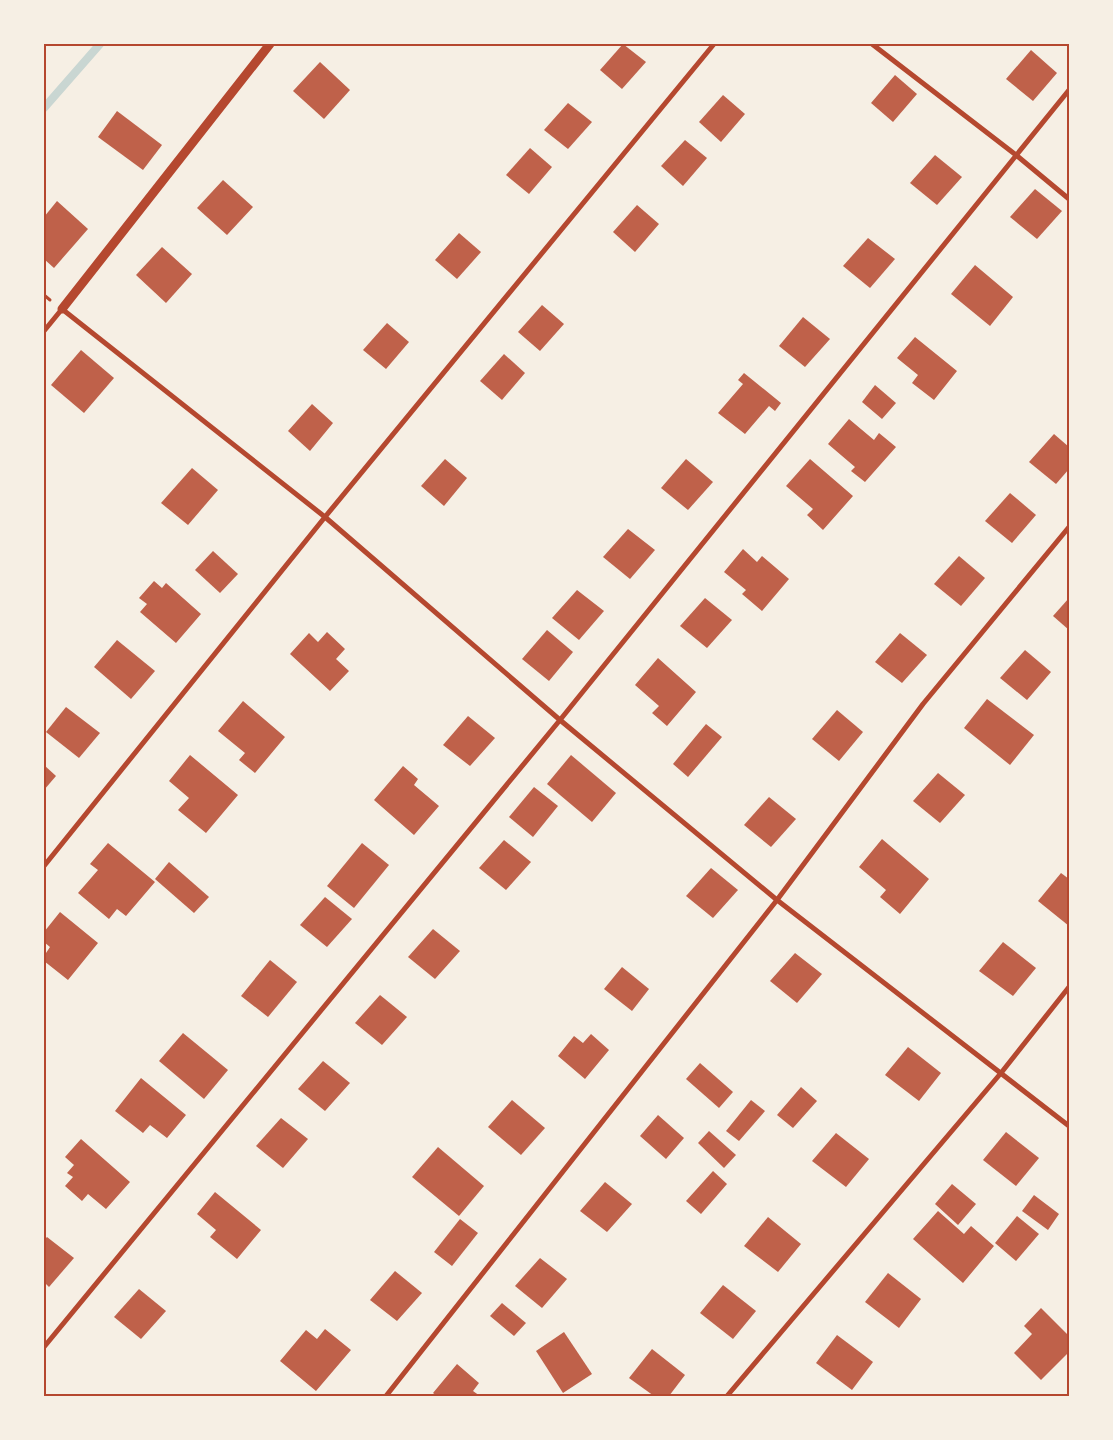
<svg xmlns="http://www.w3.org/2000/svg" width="1113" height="1440" viewBox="0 0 1113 1440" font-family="'Work Sans',sans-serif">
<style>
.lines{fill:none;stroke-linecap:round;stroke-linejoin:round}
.stream{stroke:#c9d6d2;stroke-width:8}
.building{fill:#bf614a}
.path{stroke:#b5482f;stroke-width:3}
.minor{stroke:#b5482f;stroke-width:5}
.tertiary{stroke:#b5482f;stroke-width:9}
.neatline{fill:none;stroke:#b5482f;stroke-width:2}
</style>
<rect width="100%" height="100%" fill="#f6efe4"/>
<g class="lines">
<!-- stream -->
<path class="stream" d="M44,108L100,44"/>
</g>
<!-- building -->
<g class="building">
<path d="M623,44L646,62L622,89L600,70Z"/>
<path d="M1031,50L1057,73L1033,101L1006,79Z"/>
<path d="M320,62L350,90L324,119L293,91Z"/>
<path d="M895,75L917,94L893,122L871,103Z"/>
<path d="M723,95L745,114L721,142L699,122Z"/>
<path d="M568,103L592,122L568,149L544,130Z"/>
<path d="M117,111L162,145L143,170L98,137Z"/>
<path d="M685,140L707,158L683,186L661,166Z"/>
<path d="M530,148L552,167L529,194L506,175Z"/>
<path d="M935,155L962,177L937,205L910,183Z"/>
<path d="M223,180L253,207L227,235L197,208Z"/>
<path d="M1035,189L1062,211L1037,239L1010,217Z"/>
<path d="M57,201L88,229L54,268L44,259V217Z"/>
<path d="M637,205L659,224L635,252L613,232Z"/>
<path d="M459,233L481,252L457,279L435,260Z"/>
<path d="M868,238L895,259L870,288L843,266Z"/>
<path d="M162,247L192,274L166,303L136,275Z"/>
<path d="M975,265L1013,297L990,326L951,294Z"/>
<path d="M542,305L564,324L540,351L518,332Z"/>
<path d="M803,317L830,339L805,367L779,346Z"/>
<path d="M387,323L409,342L386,369L363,350Z"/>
<path d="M915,337L957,371L934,400L912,383L918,375L897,358Z"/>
<path d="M81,350L114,378L84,413L51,385Z"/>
<path d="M504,354L525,373L502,400L480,381Z"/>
<path d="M744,373L781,403L775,411L769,406L745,434L718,413L743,384L738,380Z"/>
<path d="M875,385L896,403L882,419L862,402Z"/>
<path d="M312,404L333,423L310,451L288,431Z"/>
<path d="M849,419L874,440L879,433L896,447L865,482L851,471L855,467L828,444Z"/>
<path d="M1054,434L1069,447V469L1056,484L1029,462Z"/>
<path d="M445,459L467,478L444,506L421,486Z"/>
<path d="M686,459L713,482L688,510L661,488Z"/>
<path d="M810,459L853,496L823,530L807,515L813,509L786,486Z"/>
<path d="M192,468L218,490L188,525L161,503Z"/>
<path d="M1010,493L1036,515L1012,543L985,521Z"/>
<path d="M628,529L655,550L630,579L603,557Z"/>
<path d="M743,549L757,562L762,556L789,579L762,611L742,594L746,590L724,572Z"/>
<path d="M213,551L238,574L220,593L195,570Z"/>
<path d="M959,556L985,578L961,606L934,584Z"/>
<path d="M154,581L162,588L166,583L201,614L176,643L140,612L147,604L139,598Z"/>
<path d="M577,590L604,611L579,640L552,618Z"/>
<path d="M705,598L732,620L707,648L680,626Z"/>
<path d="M1069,598V630L1053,616Z"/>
<path d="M547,630L573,652L549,681L522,659Z"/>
<path d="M327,632L345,649L336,659L349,671L330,691L290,654L309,633L318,642Z"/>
<path d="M900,633L927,655L902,683L875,662Z"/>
<path d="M117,640L155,671L131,699L94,667Z"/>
<path d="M1025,650L1051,672L1027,700L1000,678Z"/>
<path d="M658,658L696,692L667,726L652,713L659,706L635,685Z"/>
<path d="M987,699L1034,735L1010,765L964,728Z"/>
<path d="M243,701L285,737L255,773L239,760L245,753L218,731Z"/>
<path d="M66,707L100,733L79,758L46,732Z"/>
<path d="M837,710L863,732L839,761L812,739Z"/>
<path d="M468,716L495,738L470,766L443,745Z"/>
<path d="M706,724L722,737L688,777L673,764Z"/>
<path d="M190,755L238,795L206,833L178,810L189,798L169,781Z"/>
<path d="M571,755L616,793L592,822L547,784Z"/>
<path d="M44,765L56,776L44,790Z"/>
<path d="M403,766L418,779L414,785L439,806L414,835L374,800Z"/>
<path d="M938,773L965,795L940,823L913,801Z"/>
<path d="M534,787L558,806L533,837L509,817Z"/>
<path d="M769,797L796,819L771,847L744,825Z"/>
<path d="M882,839L929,879L900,914L880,897L886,890L859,867Z"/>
<path d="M504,840L531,862L506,890L479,868Z"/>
<path d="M108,843L155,882L126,916L117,909L109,919L78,893L98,870L90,864Z"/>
<path d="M362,843L389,865L354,908L327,886Z"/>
<path d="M169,862L209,897L194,913L155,879Z"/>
<path d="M711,868L738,890L713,918L686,896Z"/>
<path d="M1061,873L1069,879V926L1038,901Z"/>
<path d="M325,897L352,919L327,947L300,925Z"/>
<path d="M60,912L98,943L68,980L44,961V956L50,947L44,942V932Z"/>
<path d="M433,929L460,951L435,979L408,957Z"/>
<path d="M1003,942L1036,968L1013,996L979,971Z"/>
<path d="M795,953L822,974L797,1003L770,981Z"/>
<path d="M270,960L297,982L268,1017L241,996Z"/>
<path d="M622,967L649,989L632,1011L604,989Z"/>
<path d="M380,995L407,1017L382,1045L355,1023Z"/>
<path d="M183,1033L228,1070L204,1099L159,1061Z"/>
<path d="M591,1034L609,1050L585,1079L558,1056L574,1036L583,1043Z"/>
<path d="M908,1047L941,1073L919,1101L885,1075Z"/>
<path d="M323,1061L350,1083L325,1111L298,1089Z"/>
<path d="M700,1063L733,1092L719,1108L686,1079Z"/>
<path d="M141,1078L186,1115L167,1138L150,1125L143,1133L115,1111Z"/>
<path d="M801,1087L817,1101L793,1128L777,1115Z"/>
<path d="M512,1100L545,1128L521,1155L488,1127Z"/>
<path d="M751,1100L765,1111L739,1141L726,1131Z"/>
<path d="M658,1115L684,1138L666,1159L640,1136Z"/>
<path d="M281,1118L308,1139L283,1168L256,1146Z"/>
<path d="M709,1131L736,1155L724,1168L698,1143Z"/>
<path d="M1006,1132L1039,1158L1016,1186L983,1160Z"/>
<path d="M836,1133L869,1159L846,1187L812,1161Z"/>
<path d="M81,1139L130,1182L106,1209L88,1194L82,1201L65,1186L73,1177L67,1173L74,1165L65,1157Z"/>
<path d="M438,1147L484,1186L459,1216L412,1177Z"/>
<path d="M713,1171L727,1184L701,1214L686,1201Z"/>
<path d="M605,1182L632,1204L607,1232L580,1211Z"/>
<path d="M952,1184L976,1204L958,1225L935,1204Z"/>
<path d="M215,1192L261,1230L237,1259L210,1237L216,1230L197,1214Z"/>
<path d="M1034,1195L1059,1214L1048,1230L1022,1211Z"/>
<path d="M938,1211L964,1234L971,1226L994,1246L963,1283L913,1239Z"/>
<path d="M1017,1216L1039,1234L1016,1261L995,1243Z"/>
<path d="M768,1217L801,1244L778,1272L744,1246Z"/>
<path d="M460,1219L478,1233L452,1266L434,1252Z"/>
<path d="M47,1237L74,1258L49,1287L44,1282V1240Z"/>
<path d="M540,1258L567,1279L542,1308L515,1286Z"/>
<path d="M395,1271L422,1293L397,1321L370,1300Z"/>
<path d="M888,1273L921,1299L899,1328L865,1302Z"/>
<path d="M723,1285L756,1311L733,1339L700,1313Z"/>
<path d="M139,1289L166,1311L141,1339L114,1317Z"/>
<path d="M502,1303L526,1323L514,1336L490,1316Z"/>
<path d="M1041,1308L1069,1336V1352L1041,1380L1014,1353L1032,1334L1024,1326Z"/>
<path d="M325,1329L351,1350L316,1391L280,1361L306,1330L317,1339Z"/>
<path d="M564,1332L592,1374L563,1393L536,1351Z"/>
<path d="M837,1335L873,1362L852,1390L816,1363Z"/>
<path d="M652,1349L685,1375L669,1396H654L629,1378Z"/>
<path d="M457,1364L479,1383L473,1391L480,1396H437L433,1393Z"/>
</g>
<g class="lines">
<!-- path -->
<path class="path" d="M44,295L50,300"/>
<!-- minor -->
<g class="minor">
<path d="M872,44L1016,155L1069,199"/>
<path d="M44,331L62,309L325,517L560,720L777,900L1069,1126"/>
<path d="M44,866L325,517L714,44"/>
<path d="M44,1347L560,720L1069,90"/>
<path d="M386,1396L777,900L923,704L1069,527"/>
<path d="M727,1396L1001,1073L1069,987"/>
</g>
<!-- tertiary -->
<path class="tertiary" d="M62,309L270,44"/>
</g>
<!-- border -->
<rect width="1113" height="1440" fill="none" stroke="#f6efe4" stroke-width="90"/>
<rect x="45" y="45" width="1023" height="1350" class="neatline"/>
</svg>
